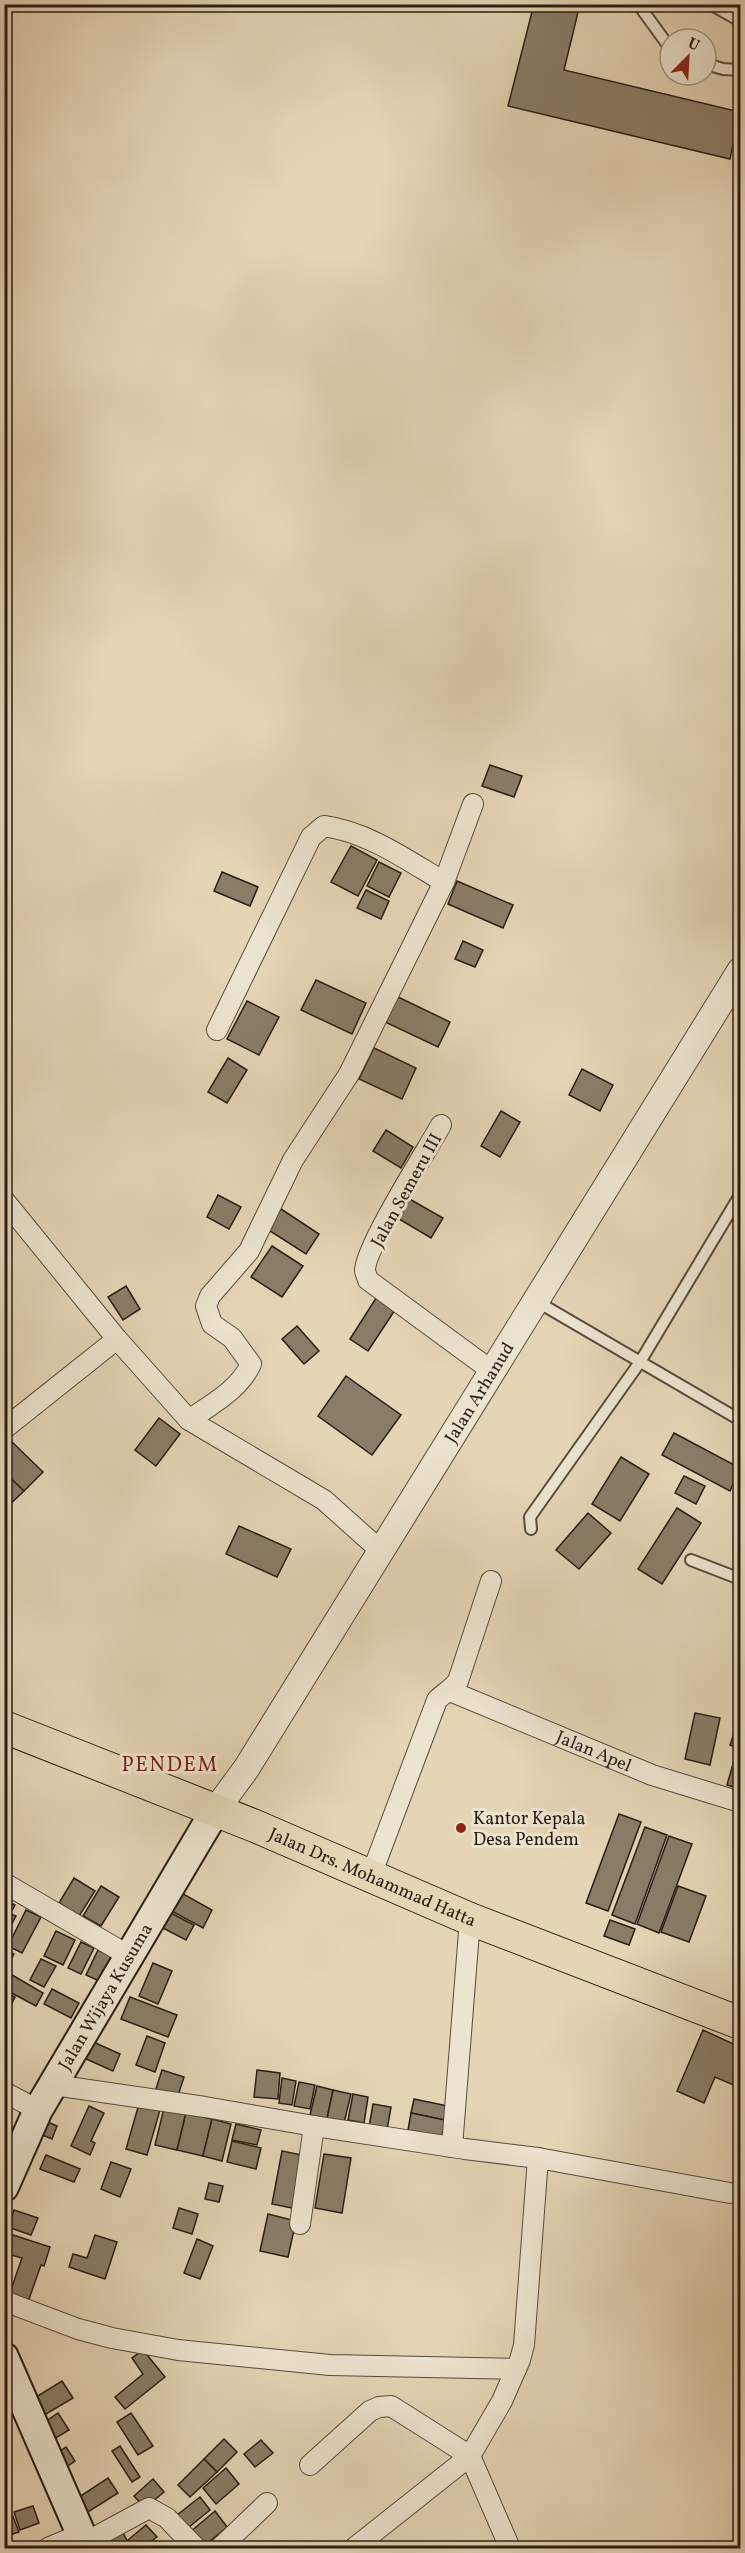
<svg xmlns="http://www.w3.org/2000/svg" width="745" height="2553" viewBox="0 0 745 2553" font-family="Vollkorn,serif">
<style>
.building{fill:#8a7d68;stroke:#281e14;stroke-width:1.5}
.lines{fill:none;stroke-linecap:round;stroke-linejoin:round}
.service-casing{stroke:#574c3c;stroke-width:14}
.minor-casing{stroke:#574c3c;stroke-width:22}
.tertiary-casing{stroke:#574c3c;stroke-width:28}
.secondary-casing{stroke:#281e14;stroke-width:32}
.primary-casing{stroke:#281e14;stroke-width:34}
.service{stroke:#ede4cf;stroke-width:10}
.minor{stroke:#ede4cf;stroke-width:20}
.tertiary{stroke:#ede4cf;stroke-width:26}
.secondary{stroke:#ede4cf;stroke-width:28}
.primary{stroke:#e4d5b5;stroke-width:32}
.poi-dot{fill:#8f2418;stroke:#ede4cf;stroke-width:2}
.labels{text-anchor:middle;stroke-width:6;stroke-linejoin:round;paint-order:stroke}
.street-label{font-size:18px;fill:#281e14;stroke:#ede4cf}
.poi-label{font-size:18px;fill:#281e14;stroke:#ede4cf;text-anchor:start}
.quarter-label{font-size:21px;letter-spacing:1.5px;fill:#7a1f14;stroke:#ede4cf}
</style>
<rect width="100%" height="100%" fill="#e4d5b5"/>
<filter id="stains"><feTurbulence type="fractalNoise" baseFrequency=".00333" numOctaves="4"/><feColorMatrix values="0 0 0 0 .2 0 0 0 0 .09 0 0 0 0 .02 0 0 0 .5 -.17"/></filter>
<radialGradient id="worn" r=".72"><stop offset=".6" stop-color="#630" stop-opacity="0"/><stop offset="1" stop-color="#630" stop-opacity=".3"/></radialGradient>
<!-- building -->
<g class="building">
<path d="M534,4H580L564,70L740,112L730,159L508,106Z"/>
<path d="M490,765L522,776L514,797L482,786Z"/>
<path d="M351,846L377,860L358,896L331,882Z"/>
<path d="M379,862L401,873L389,897L367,886Z"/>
<path d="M222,872L258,887L250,906L214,891Z"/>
<path d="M457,881L513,905L503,928L448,904Z"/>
<path d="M366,890L389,901L381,919L357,908Z"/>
<path d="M463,941L483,950L475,967L455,959Z"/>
<path d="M316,980L366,1003L352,1034L301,1010Z"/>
<path d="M398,997L450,1022L438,1047L385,1022Z"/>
<path d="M247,1001L279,1017L259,1055L227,1039Z"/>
<path d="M374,1048L416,1068L402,1099L359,1079Z"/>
<path d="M228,1058L247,1070L227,1103L208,1092Z"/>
<path d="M582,1069L613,1085L600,1111L569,1095Z"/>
<path d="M501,1111L520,1122L500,1157L481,1146Z"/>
<path d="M386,1130L413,1147L401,1168L373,1151Z"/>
<path d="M218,1195L241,1207L229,1229L207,1217Z"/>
<path d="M406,1197L443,1218L431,1238L394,1216Z"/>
<path d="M281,1209L319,1234L306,1254L267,1229Z"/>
<path d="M272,1246L303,1266L282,1297L251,1277Z"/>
<path d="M126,1286L140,1309L123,1320L108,1297Z"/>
<path d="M378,1295L397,1307L368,1351L350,1339Z"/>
<path d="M297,1326L319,1351L304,1364L282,1339Z"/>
<path d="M346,1376L401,1415L372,1455L318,1416Z"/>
<path d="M159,1418L180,1434L156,1466L135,1450Z"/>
<path d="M674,1433L740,1468L730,1491L662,1455Z"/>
<path d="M12,1442L43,1472L24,1491L4,1472V1449Z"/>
<path d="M621,1457L649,1474L620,1521L592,1504Z"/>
<path d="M4,1472L24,1491L4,1510Z"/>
<path d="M684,1476L705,1486L696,1504L675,1493Z"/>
<path d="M677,1508L701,1523L662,1584L638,1569Z"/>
<path d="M588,1513L611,1533L579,1569L556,1550Z"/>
<path d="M239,1526L291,1549L277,1577L226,1554Z"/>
<path d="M695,1713L720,1718L710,1765L685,1759Z"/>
<path d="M740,1716V1749L730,1745Z"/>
<path d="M735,1757L740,1759V1789L727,1785Z"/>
<path d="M619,1814L641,1822L608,1911L586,1903Z"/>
<path d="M645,1827L667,1835L635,1924L612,1915Z"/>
<path d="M669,1836L692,1844L659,1933L637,1924Z"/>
<path d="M74,1878L95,1891L79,1916L59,1903Z"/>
<path d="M101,1886L119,1897L101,1926L83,1916Z"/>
<path d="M678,1886L706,1896L689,1942L661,1932Z"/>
<path d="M176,1890L212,1910L203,1928L166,1908Z"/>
<path d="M6,1900L15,1905L10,1914L16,1916L4,1939Z"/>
<path d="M26,1910L41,1917L22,1953L8,1946Z"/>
<path d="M165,1910L194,1925L186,1940L157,1925Z"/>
<path d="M610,1920L635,1929L629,1945L604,1936Z"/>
<path d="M56,1931L75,1940L63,1965L44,1956Z"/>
<path d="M81,1942L94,1948L81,1974L68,1968Z"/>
<path d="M4,1949L14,1954L6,1968L4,1967Z"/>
<path d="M98,1950L111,1956L99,1981L86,1975Z"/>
<path d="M41,1959L56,1966L44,1987L30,1980Z"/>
<path d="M153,1963L172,1971L158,2004L139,1996Z"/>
<path d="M7,1972L43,1993L36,2006L4,1989Z"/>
<path d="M52,1989L79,2003L71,2018L44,2004Z"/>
<path d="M4,1992L15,1997L7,2013L4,2012Z"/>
<path d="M130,1997L177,2015L168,2037L121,2019Z"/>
<path d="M703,2030L740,2047V2075L736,2086L715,2077L704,2103L677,2091Z"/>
<path d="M147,2036L165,2043L155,2072L136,2065Z"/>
<path d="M91,2041L120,2054L113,2071L84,2058Z"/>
<path d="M162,2070L184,2077L176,2102L154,2095Z"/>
<path d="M257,2070L280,2073L278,2099L254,2097Z"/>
<path d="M282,2078L296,2081L292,2105L279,2103Z"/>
<path d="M299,2082L315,2085L310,2109L294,2106Z"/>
<path d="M317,2086L333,2090L327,2119L310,2115Z"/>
<path d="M333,2090L351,2094L344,2123L327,2119Z"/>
<path d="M353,2094L368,2097L364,2123L348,2120Z"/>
<path d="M414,2099L448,2106L445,2120L411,2113Z"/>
<path d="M139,2104L160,2110L147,2155L126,2149Z"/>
<path d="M373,2104L391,2107L387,2130L369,2127Z"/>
<path d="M89,2106L104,2113L91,2141L95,2143L90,2155L71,2146Z"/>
<path d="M164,2108L186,2113L177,2150L155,2145Z"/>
<path d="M186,2113L212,2119L203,2156L177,2150Z"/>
<path d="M411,2113L445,2120L442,2137L408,2130Z"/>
<path d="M38,2118L57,2126L52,2139L33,2131Z"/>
<path d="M212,2119L231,2124L222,2161L203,2156Z"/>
<path d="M236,2124L261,2130L257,2145L232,2140Z"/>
<path d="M232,2141L261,2148L256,2169L227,2162Z"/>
<path d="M282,2151L302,2155L295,2188L300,2189L297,2209L272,2204Z"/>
<path d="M324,2154L351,2158L342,2213L315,2208Z"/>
<path d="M46,2155L80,2169L74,2182L40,2169Z"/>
<path d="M111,2162L131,2169L120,2197L101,2189Z"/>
<path d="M209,2183L223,2186L219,2202L205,2199Z"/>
<path d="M179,2208L198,2214L192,2234L173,2228Z"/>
<path d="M14,2210L38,2218L31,2235L8,2227Z"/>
<path d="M268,2214L296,2221L288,2257L260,2251Z"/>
<path d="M10,2234L50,2247L44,2266L41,2265L28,2302L9,2295L22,2258L4,2253Z"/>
<path d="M95,2235L117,2242L105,2279L69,2267L73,2254L87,2258Z"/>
<path d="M197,2239L213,2246L200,2279L184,2273Z"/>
<path d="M143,2350L165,2377L125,2409L115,2397L143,2374L132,2358Z"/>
<path d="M62,2381L73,2398L41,2417L31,2400Z"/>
<path d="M58,2413L69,2430L49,2442L39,2426Z"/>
<path d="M131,2413L153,2446L138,2455L117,2422Z"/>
<path d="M224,2439L237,2452L217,2472L204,2459Z"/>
<path d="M261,2440L273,2453L255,2467L244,2454Z"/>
<path d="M120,2446L140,2477L132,2482L112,2451Z"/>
<path d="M66,2447L75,2461L62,2470L53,2456Z"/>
<path d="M204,2459L217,2472L190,2497L178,2485Z"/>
<path d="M226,2468L239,2484L216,2504L203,2488Z"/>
<path d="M108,2478L118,2493L80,2517L70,2503Z"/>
<path d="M153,2479L164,2492L145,2508L134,2496Z"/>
<path d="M200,2497L210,2510L188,2528L177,2515Z"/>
<path d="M33,2506L39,2523L20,2530L14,2512Z"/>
<path d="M215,2511L227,2527L203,2547L190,2532Z"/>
<path d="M12,2514L19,2532L4,2537V2516Z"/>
<path d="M146,2525L157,2537L143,2548H136L128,2540Z"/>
<path d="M121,2529L129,2544L122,2548H97Z"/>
</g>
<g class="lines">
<defs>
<g id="service">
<path d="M638,4L670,48"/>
<path d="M710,4L740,21"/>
<path d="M706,64L723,69L740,70"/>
<path d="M536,1301L740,1420"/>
<path d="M531,1529L530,1517L640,1362L740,1195"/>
<path d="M691,1560L735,1577L740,1575"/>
</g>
<g id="minor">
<path d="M217,1030L311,837L324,826C368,832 407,860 444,882"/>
<path d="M441,1125C427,1150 364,1249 365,1271C365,1272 368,1279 368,1280L492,1371"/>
<path d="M4,1200L117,1339L189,1420L324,1500L381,1551"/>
<path d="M189,1420C212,1404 239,1390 251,1364L232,1338L212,1324L206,1306L210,1296L249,1251L293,1160L349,1074L444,882L473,804"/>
<path d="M4,1429L117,1339"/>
<path id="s1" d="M450,1691L652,1775L740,1802"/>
<path d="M370,1878L437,1700C444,1693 452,1689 458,1681L491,1581"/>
<path d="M4,1883L131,1957"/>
<path d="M54,2085L205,2107L314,2126L465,2149L538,2158L730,2193"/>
<path d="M4,2092L38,2110"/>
<path d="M452,2147L470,1919"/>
<path d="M300,2224L314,2126"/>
<path d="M4,2301L78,2329L112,2338L178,2350L330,2365L516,2369"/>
<path d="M310,2465L370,2411L379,2407L391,2406L470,2456L510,2548"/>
<path d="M86,2542L149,2508L167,2518L196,2548"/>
<path d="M48,2548L81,2534"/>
<path d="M220,2548L267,2503"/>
<path d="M354,2548L470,2456L502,2401L520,2360L524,2345L538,2158"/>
</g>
<g id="tertiary">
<path id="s2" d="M215,1811L246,1769L740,971"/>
</g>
<g id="secondary">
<path id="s3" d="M4,2187L38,2110L215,1811"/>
<path d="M4,2357L81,2534L89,2548"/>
</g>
<g id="primary">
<path id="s4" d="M4,1727L255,1826L470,1919L740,2023"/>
</g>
</defs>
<!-- service casing -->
<use href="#service" class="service-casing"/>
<!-- minor casing -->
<use href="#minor" class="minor-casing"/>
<!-- tertiary casing -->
<use href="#tertiary" class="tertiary-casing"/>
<!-- secondary casing -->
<use href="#secondary" class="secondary-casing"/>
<!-- primary casing -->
<use href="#primary" class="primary-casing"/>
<!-- service -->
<use href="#service" class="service"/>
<!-- minor -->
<use href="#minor" class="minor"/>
<!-- tertiary -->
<use href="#tertiary" class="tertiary"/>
<!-- secondary -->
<use href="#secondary" class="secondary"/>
<!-- primary -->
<use href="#primary" class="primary"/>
</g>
<!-- markers -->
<circle class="poi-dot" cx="461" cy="1828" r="6"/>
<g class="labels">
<!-- street labels -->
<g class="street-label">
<text transform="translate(406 1190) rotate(-61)" y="6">Jalan Semeru III</text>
<text dy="6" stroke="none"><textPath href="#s2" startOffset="495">Jalan Arhanud</textPath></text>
<text dy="6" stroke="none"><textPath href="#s1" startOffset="156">Jalan Apel</textPath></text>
<text dy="6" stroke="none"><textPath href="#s4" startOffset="398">Jalan Drs. Mohammad Hatta</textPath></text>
<text dy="6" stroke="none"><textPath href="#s3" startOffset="216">Jalan Wijaya Kusuma</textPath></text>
</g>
<!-- poi labels -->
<g class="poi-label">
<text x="473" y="1824">Kantor Kepala<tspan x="473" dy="21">Desa Pendem</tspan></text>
</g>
<!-- quarter labels -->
<g class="quarter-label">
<text x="170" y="1771">PENDEM</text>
</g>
</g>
<!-- margin -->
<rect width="745" height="2553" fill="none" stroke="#e4d5b5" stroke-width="24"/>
<rect x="6" y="6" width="733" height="2541" fill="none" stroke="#281e14" stroke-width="3"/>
<rect x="12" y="12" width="721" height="2529" fill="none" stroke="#281e14" stroke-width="1.5"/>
<!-- north arrow -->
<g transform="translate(688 57) rotate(24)"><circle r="28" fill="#ede4cf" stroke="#9e9584" stroke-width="1.5"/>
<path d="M0-4.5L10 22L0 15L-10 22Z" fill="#8f2418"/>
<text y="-9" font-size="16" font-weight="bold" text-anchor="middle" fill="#281e14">U</text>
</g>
<rect width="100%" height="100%" filter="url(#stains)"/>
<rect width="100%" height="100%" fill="url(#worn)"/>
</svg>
